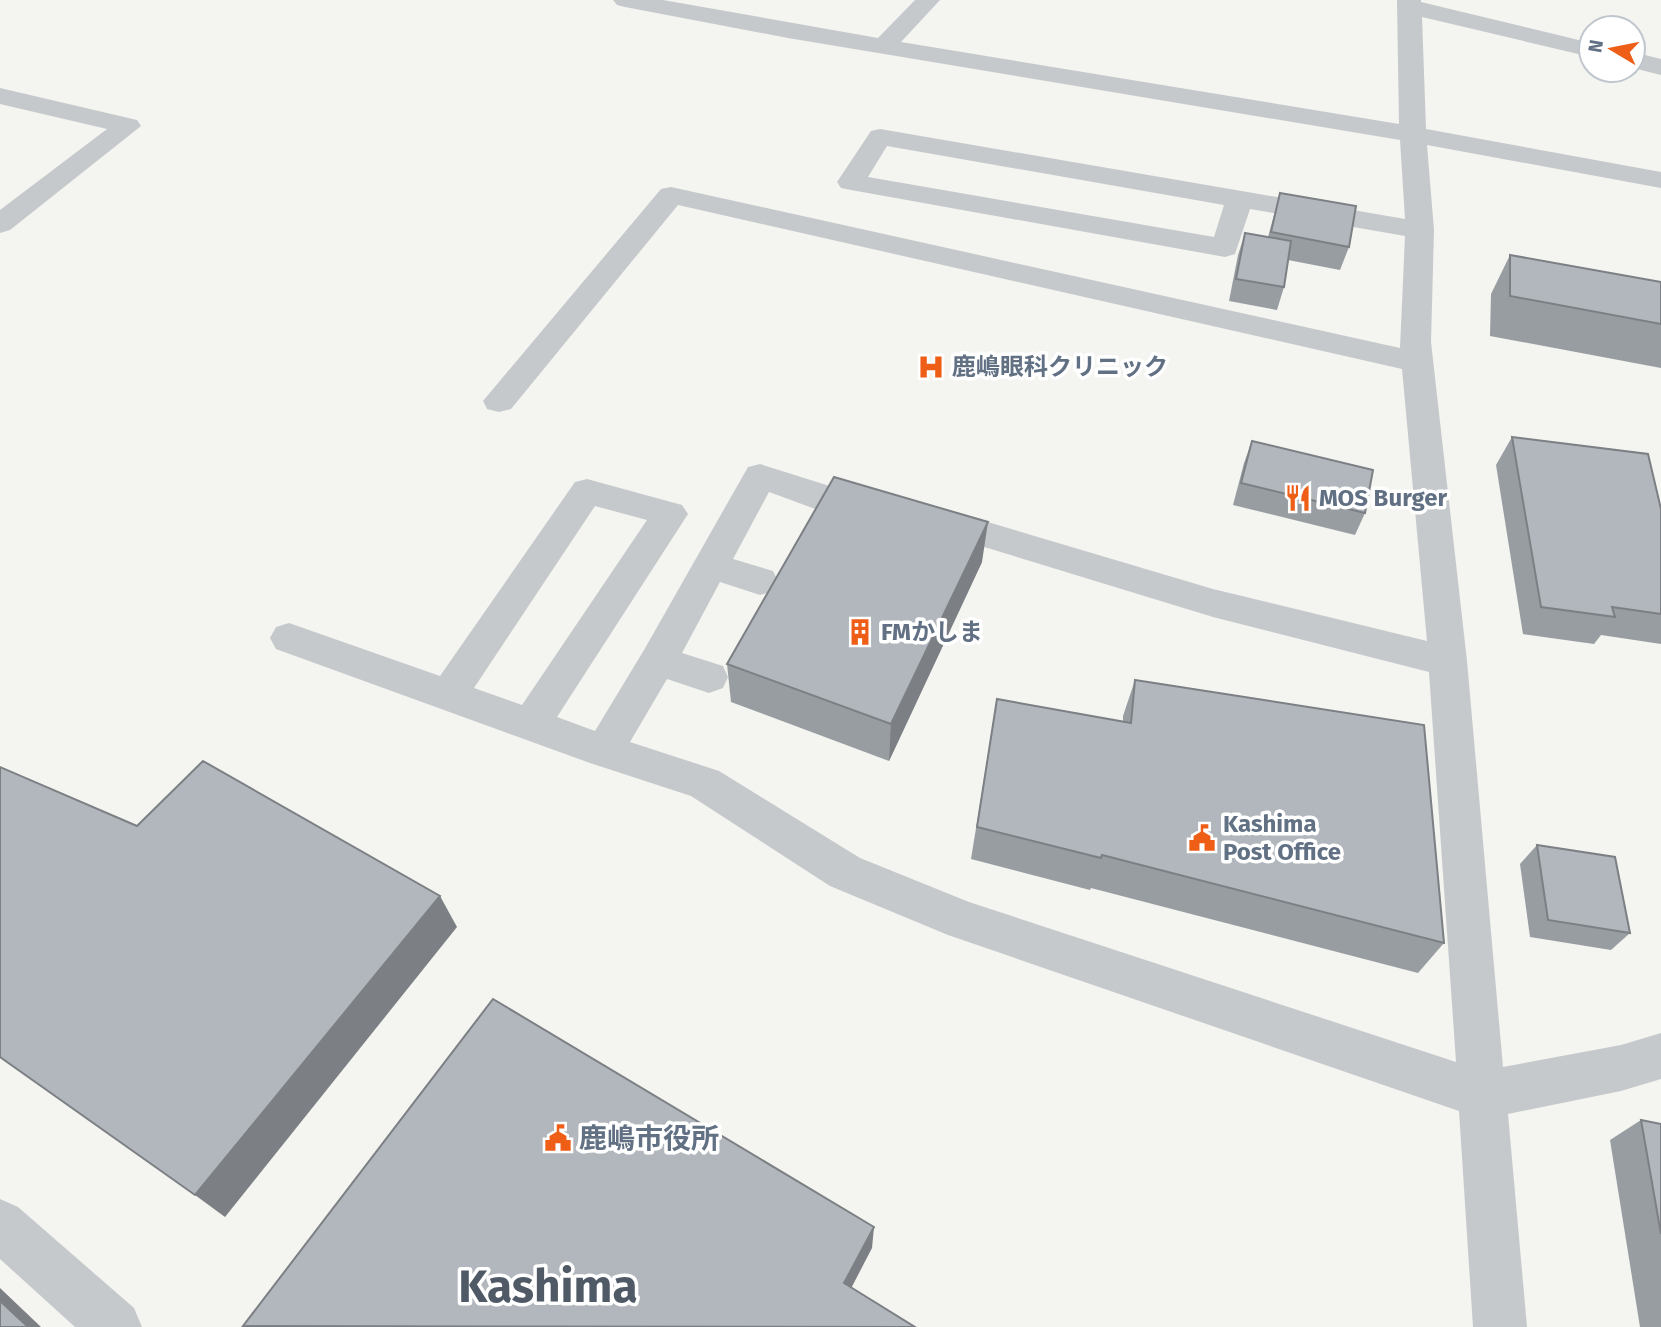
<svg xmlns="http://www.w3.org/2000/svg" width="1661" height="1327" viewBox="0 0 1661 1327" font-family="'Fira Sans','Noto Sans JP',sans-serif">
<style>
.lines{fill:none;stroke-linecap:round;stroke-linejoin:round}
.minor{fill:#c6c9cc;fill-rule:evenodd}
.wall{fill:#989da2}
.shaded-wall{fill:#7c8084}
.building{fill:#b1b7bc;stroke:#7c8084;stroke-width:2}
.labels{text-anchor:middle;stroke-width:7;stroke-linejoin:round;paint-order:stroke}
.poi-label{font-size:24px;font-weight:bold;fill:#617083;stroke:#fff;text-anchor:start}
.near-poi-label{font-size:28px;font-weight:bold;fill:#617083;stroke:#fff;text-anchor:start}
.near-town-label{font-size:46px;font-weight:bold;fill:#505a67;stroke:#fff}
</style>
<rect width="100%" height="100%" fill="#f4f4f0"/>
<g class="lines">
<!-- minor -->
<g class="minor">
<path d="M613,0H663L878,38L915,0H940L901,42L1399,124L1397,0H1421V2L1591,43V57L1422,17L1426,129L1661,172V188L1427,145L1434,230L1431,342L1467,661L1503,1067L1621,1045L1661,1033V1079L1621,1091L1508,1114L1527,1327H1473L1459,1111L948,935L830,886L691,796L590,763L276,649L270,638L276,627L289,623L440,676L575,482L587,479L682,505L688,514L557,717L595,731L644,650L748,467L760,464L855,494L887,500L893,509L887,518C853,528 802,503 769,492L733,559L773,571L778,581L773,591L760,595L720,582L682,653L723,666L728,677L723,688L709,693L667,679L630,742L719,771L860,858L969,902L1456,1062L1429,672L1213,617L922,528L916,519L922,510L934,506L1213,589L1427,641L1402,369L678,205L511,409L499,412L487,409L483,401L661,189L671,187L1400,348L1405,236L1250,209L1235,254L1225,257L851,190L841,188L837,182L871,131L880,129L1405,219L1400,140L788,38L625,7L617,5ZM887,146L1224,205L1214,237L868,177ZM595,506L647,520L522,705L474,688Z"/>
<path d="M1633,52L1661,59V75L1633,68Z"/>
<path d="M0,88L137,120L141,126L10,230L0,233V210L107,129L0,104Z"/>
<path d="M0,1199L18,1207L134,1308L142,1327H75L0,1259Z"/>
</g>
</g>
<!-- wall -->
<g class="wall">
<path d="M1280,193L1349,247L1340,270L1288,260L1284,287L1277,310L1229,301L1238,255L1245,233L1268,237Z"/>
<path d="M1510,255L1661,282V368L1490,336L1491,294Z"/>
<path d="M1512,437L1661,509V644L1601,635L1594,644L1523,634L1496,465Z"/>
<path d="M1252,441L1365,513L1355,535L1233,505L1244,463Z"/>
<path d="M982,562L889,761L731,702L727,664Z"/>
<path d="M1135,680L1444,943L1418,973L1091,888L1090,890L971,859L997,699L1123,722V716Z"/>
<path d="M1537,845L1630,933L1611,950L1530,937L1520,864Z"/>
<path d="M1641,1120L1661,1124V1327H1640L1610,1140Z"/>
</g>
<!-- shaded-wall -->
<g class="shaded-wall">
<path d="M988,522L982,562L889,761L891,724Z"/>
<path d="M440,896L457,927L225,1217L195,1195Z"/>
<path d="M874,1227L872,1248L844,1302V1283Z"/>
<path d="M0,1288L41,1327H28L0,1301Z"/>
</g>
<!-- building -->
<g class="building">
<path d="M1280,193L1356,206L1349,247L1271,232Z"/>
<path d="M1245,233L1291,241L1284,287L1236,279Z"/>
<path d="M1510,255L1661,282V324L1510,296Z"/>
<path d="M1512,437L1648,454L1661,509V614L1612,607L1615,617L1541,607Z"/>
<path d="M1252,441L1373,470L1365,513L1241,483Z"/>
<path d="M834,477L988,522L891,724L727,664Z"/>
<path d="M1135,680L1424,725L1444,943L1102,855L1101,858L977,827L997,699L1131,723Z"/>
<path d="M203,761L440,896L195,1195L0,1057V767L137,826Z"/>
<path d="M1537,845L1615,857L1630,933L1548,920Z"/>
<path d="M493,999L874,1227L844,1283L915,1327L243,1326Z"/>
<path d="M1641,1120L1661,1124V1234Z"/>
<path d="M0,1301L28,1327H0Z"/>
</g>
<!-- icons -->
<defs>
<symbol id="hospital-bare" viewBox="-9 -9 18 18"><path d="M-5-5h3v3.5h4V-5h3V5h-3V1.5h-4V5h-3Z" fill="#ee5e16" stroke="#fff" stroke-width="2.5" paint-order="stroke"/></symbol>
<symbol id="restaurant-bare" viewBox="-9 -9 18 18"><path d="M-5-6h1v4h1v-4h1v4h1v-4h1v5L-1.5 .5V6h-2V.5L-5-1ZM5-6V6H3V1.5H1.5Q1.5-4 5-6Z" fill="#ee5e16" stroke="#fff" stroke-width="2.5" paint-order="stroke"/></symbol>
<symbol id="building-bare" viewBox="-9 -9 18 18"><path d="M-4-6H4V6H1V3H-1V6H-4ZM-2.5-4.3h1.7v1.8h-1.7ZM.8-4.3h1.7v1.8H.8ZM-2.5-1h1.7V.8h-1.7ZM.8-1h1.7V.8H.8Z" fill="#ee5e16" stroke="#fff" stroke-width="2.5" paint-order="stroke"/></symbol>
<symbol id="civic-bare" viewBox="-9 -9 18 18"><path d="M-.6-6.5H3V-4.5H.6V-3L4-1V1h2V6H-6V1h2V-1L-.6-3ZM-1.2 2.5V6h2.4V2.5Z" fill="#ee5e16" stroke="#fff" stroke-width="2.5" paint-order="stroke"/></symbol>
</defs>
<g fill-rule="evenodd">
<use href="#hospital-bare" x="912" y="348" width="38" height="38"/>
<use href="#restaurant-bare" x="1279" y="479" width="38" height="38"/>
<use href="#building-bare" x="841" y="613" width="38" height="38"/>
<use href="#civic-bare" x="1183" y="819" width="38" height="38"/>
<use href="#civic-bare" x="539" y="1119" width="38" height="38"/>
</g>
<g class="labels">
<!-- poi labels -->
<g class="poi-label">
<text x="952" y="375">鹿嶋眼科クリニック</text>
<text x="1319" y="506">MOS Burger</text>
<text x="881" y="640">FMかしま</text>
<text x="1223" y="832">Kashima<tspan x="1223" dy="28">Post Office</tspan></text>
</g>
<!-- near-poi labels -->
<g class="near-poi-label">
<text x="579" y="1148">鹿嶋市役所</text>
</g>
<!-- near-town labels -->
<g class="near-town-label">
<text x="548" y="1302">Kashima</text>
</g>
</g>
<!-- north arrow -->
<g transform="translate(1612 49) rotate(280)"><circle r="33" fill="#ffffff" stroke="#c0c6cd" stroke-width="2"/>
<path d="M0-5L12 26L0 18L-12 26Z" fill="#ee5e16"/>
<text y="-10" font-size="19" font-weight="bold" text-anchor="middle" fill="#617083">N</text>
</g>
</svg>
